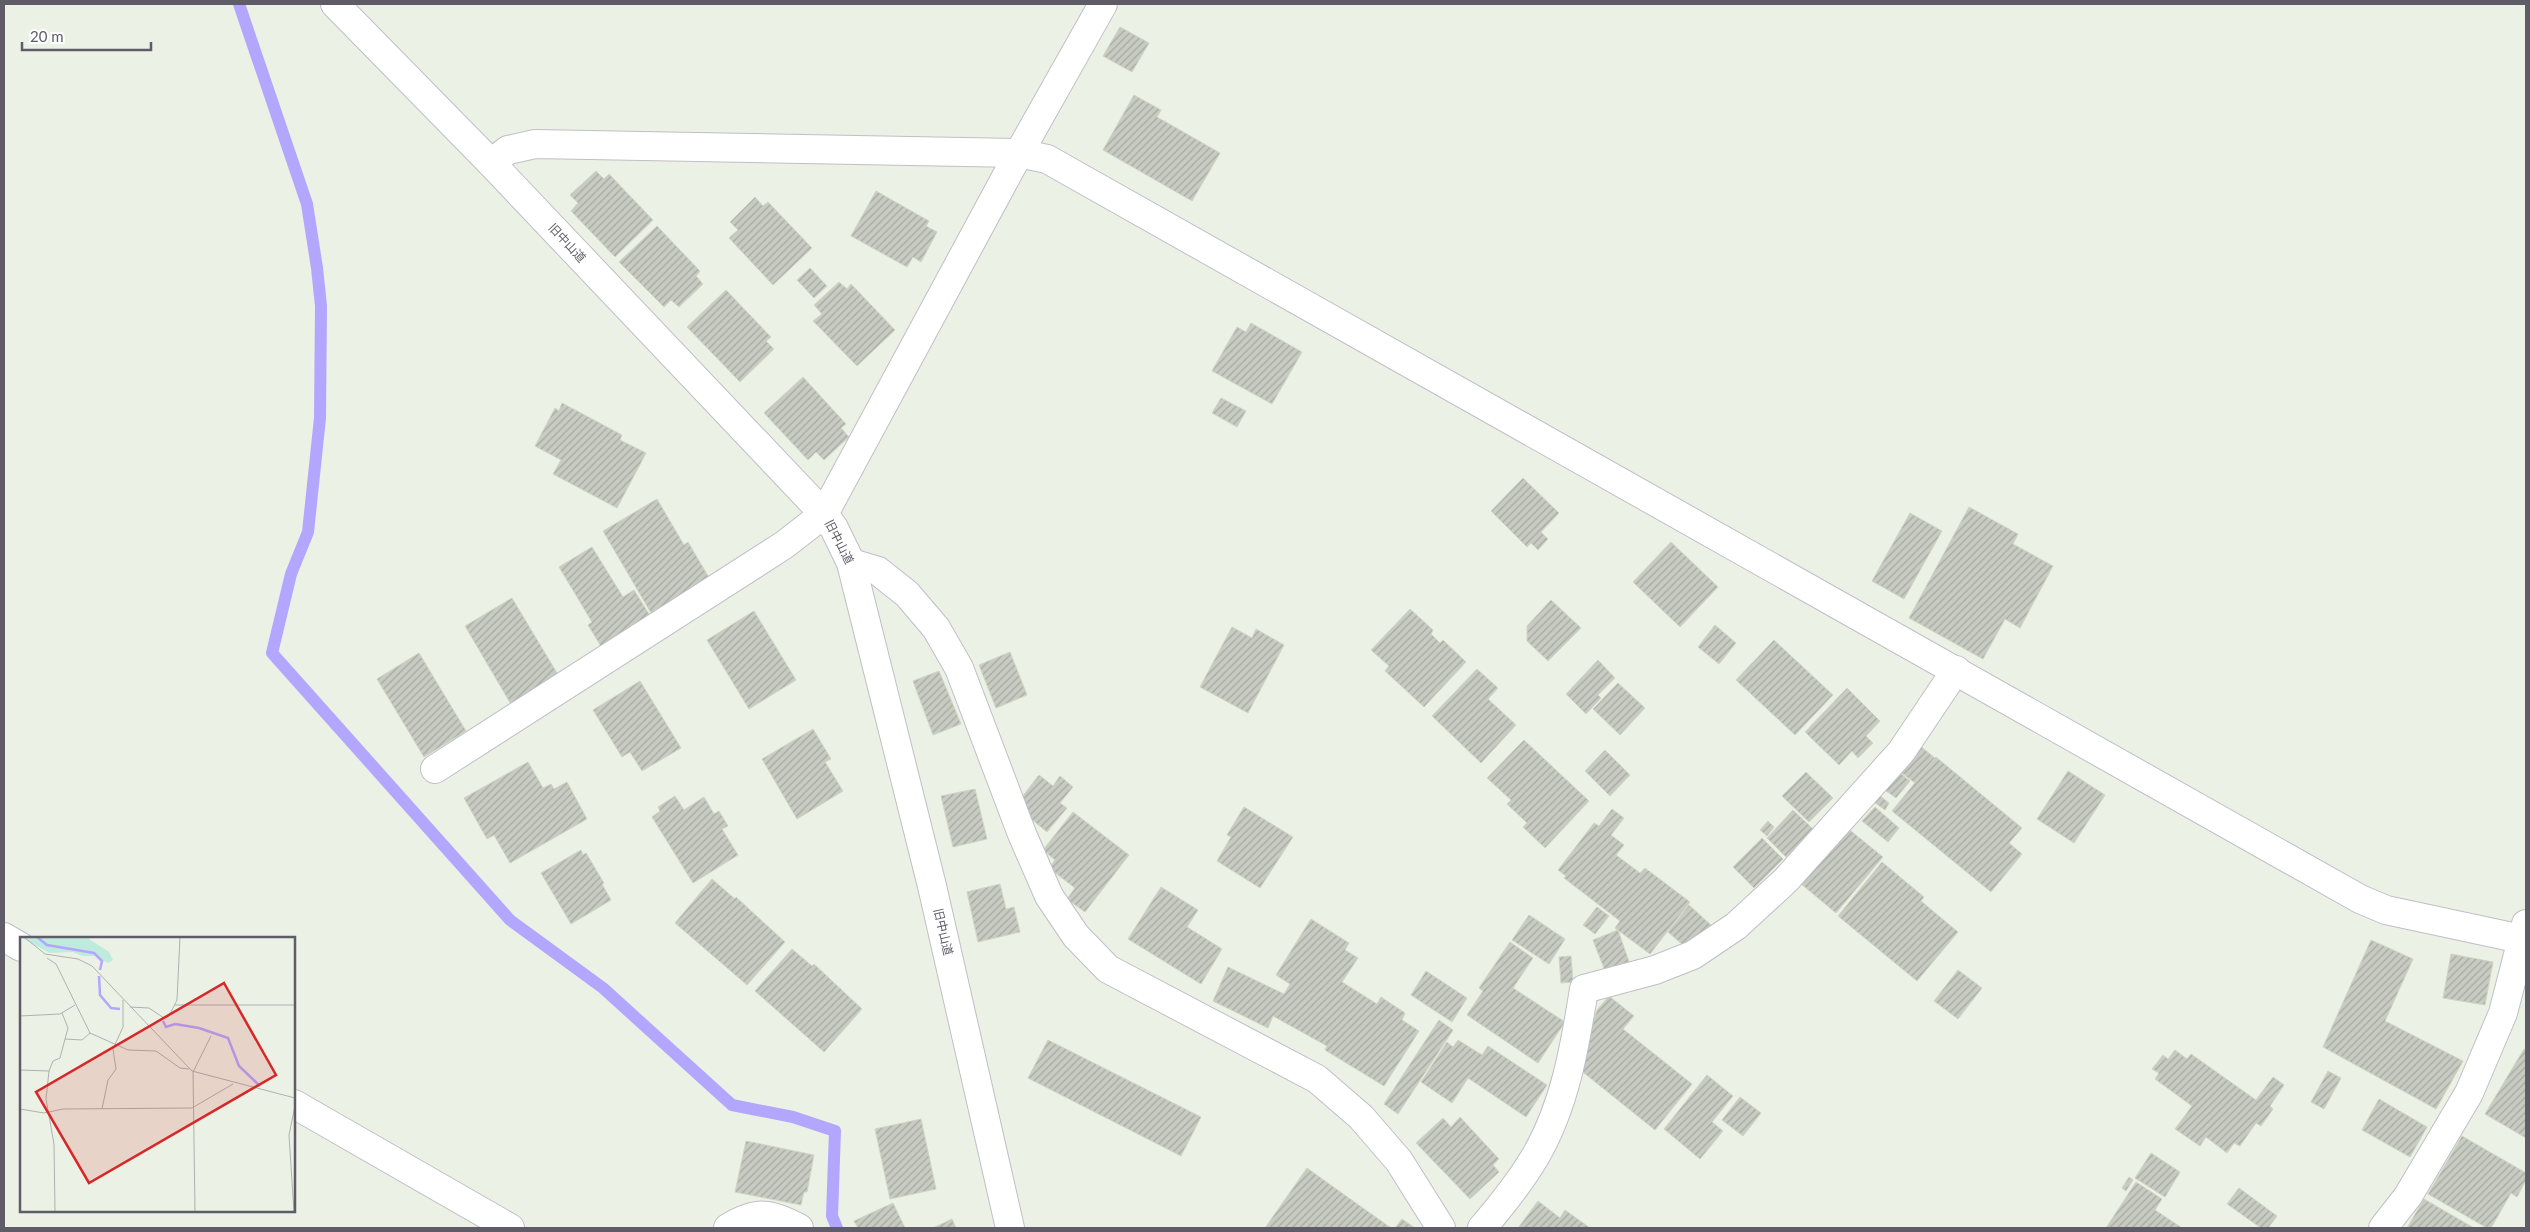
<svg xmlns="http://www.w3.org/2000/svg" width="2530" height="1232" viewBox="0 0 2530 1232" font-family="Lato,'Noto Sans JP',sans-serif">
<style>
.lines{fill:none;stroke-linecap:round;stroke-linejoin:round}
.stream{stroke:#b3a6ff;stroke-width:12}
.building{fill:url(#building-hatch);stroke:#ced6c2}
.minor-casing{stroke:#c1bec7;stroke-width:30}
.minor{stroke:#fff;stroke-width:28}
.labels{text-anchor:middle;stroke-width:4.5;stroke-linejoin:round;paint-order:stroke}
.street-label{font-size:12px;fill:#5f5c67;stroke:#fff}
.inset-river{fill:none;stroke:#b3a6ff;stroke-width:2.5}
.inset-road{fill:none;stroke:#afb1af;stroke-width:1}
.view{fill:#d62828;fill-opacity:0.15;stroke:#d62828;stroke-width:2.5}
.inset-edge{fill:none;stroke:#5f5c67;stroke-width:2.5}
</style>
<defs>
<pattern id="building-hatch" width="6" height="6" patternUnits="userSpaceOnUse" patternTransform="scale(1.25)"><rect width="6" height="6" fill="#c8cbc2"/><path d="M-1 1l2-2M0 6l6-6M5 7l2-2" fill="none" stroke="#a6a8a1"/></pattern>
</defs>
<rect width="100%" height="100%" fill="#ebf1e5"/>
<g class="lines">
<!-- stream -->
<path class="stream" d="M239,4L307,204L317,268L321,306L320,418L308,532L291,574L272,653L510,920L603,988L732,1105L793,1117L835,1131L832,1216L837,1228"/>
</g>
<!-- building -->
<g class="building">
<path d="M1120,27L1149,43L1132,72L1103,56Z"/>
<path d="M1134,95L1161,110L1157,117L1220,153L1192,201L1103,150Z"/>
<path d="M596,171L604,179L609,174L653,220L615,257L571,211L578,203L570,195Z"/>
<path d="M876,191L929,221L926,226L937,232L921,262L913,257L907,267L851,236Z"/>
<path d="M755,197L763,206L768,202L812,248L773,285L729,238L738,230L730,222Z"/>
<path d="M657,226L700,271L696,276L703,284L679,307L671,300L664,307L619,262Z"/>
<path d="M810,268L827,286L814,298L797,280Z"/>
<path d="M839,282L847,289L851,284L895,330L857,366L813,321L822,314L814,305Z"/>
<path d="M726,290L771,337L766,341L774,349L740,382L687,327Z"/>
<path d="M1251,323L1302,352L1272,404L1212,371L1237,327L1246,332Z"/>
<path d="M803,377L846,424L841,428L849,437L824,460L816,452L808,460L764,413Z"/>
<path d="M1221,398L1246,411L1237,427L1212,413Z"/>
<path d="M562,403L622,435L620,440L646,453L617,508L553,474L561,460L535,446L555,408L559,411Z"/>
<path d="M1523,478L1559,513L1541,532L1548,539L1538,550L1531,543L1527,547L1491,511Z"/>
<path d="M657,499L684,545L688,542L711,581L654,618L603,531Z"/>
<path d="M1969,507L2018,534L2013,544L2053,566L2020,628L2005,619L1983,659L1909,618Z"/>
<path d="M1910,513L1942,531L1904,599L1872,581Z"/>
<path d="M1671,542L1718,587L1680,627L1633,582Z"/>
<path d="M592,547L623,597L634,590L654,622L605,653L588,625L592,622L559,567Z"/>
<path d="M512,598L560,678L512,706L465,626Z"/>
<path d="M1551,600L1581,628L1548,661L1527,641V626Z"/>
<path d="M1410,609L1433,630L1431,634L1440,643L1443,640L1466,662L1424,707L1385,671L1389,666L1371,650Z"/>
<path d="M754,611L796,680L749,709L707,640Z"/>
<path d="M1715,625L1736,643L1719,664L1698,647Z"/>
<path d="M1232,627L1252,638L1256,629L1284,645L1248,713L1200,687Z"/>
<path d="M1774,640L1833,695L1795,735L1736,680Z"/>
<path d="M1010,652L1027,695L996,708L979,665Z"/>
<path d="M419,653L466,731L424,757L377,679Z"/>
<path d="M1598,660L1615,678L1598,695L1601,698L1586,714L1566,694Z"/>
<path d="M1477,669L1498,688L1488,699L1516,725L1481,763L1432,716Z"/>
<path d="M939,671L961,724L933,735L913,681Z"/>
<path d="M640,681L681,748L642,771L630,752L622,757L593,710Z"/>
<path d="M1618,683L1645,708L1620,735L1593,709Z"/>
<path d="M1847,688L1880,721L1866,736L1873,743L1858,758L1852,751L1839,765L1805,732Z"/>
<path d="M813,729L831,759L825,762L843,791L797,819L762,759Z"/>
<path d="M1524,740L1589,801L1545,848L1523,827L1527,823L1507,804L1511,800L1487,778Z"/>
<path d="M1919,745L1935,758L1915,783L1898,770Z"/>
<path d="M1605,750L1630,775L1610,796L1585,771Z"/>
<path d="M1936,757L2022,828L2009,843L2022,854L1991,892L1892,811Z"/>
<path d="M528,762L543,788L551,784L554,789L567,782L587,819L510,863L494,835L487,839L464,798Z"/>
<path d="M2068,771L2105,795L2074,843L2037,819Z"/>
<path d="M1806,772L1833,798L1809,822L1782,796Z"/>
<path d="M1899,772L1910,781L1896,798L1885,790Z"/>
<path d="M1039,775L1053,786L1060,776L1073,787L1060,803L1067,808L1047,832L1030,818L1031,817L1022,797Z"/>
<path d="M975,789L987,839L953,847L941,796Z"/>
<path d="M1879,795L1889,803L1885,810L1874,802Z"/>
<path d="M675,796L684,810L704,797L714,814L719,811L728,826L722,829L738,855L693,883L652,817L660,811L658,807Z"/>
<path d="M1244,807L1293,837L1260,888L1217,861L1231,837L1227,835Z"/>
<path d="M1875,807L1899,828L1888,842L1862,821Z"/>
<path d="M1612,809L1624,818L1611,835L1624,845L1616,855L1640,873L1645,868L1690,902L1650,954L1615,928L1620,921L1564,878L1566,876L1558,870L1594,823L1599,826Z"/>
<path d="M1793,810L1813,829L1786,857L1767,838Z"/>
<path d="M1073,812L1129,855L1085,912L1067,899L1075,888L1049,868L1055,860L1043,850Z"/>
<path d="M1768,821L1774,827L1767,836L1760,830Z"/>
<path d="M1846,827L1883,857L1836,913L1800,883Z"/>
<path d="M1762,838L1783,859L1754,888L1733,867Z"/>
<path d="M581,850L583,855L586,853L604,883L602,884L611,900L571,924L541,873Z"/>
<path d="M1882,862L1924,897L1921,901L1958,932L1917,981L1838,916Z"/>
<path d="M712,879L735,899L736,897L785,942L747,985L675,923Z"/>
<path d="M1000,884L1006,909L1014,907L1020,932L978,942L967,892Z"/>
<path d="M1161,887L1198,910L1187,927L1222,949L1201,984L1128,939Z"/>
<path d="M1689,905L1712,926L1683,945L1668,932Z"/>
<path d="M1597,907L1609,916L1595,934L1583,925Z"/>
<path d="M1529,915L1565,939L1549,964L1512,940Z"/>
<path d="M1311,919L1349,943L1345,950L1358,958L1342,982L1377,1004L1381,997L1405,1013L1402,1020L1419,1031L1384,1086L1325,1050L1327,1046L1273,1016L1268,1028L1213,1001L1228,967L1284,994L1290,984L1276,975Z"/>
<path d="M1618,930L1629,962L1605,971L1593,940Z"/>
<path d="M2371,940L2413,959L2385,1021L2463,1061L2436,1109L2323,1047Z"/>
<path d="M1510,942L1533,958L1513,988L1565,1022L1538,1063L1467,1015L1483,991L1479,988Z"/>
<path d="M792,949L812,966L814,964L862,1009L824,1052L755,991Z"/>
<path d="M2451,954L2493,962L2485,1005L2443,998Z"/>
<path d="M1571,956L1573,982L1561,983L1559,957Z"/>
<path d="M1958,970L1982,988L1958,1019L1934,1001Z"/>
<path d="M1426,971L1467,998L1452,1022L1411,995Z"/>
<path d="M1609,996L1634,1016L1623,1029L1692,1084L1655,1130L1579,1069L1597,1010Z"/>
<path d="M1439,1020L1453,1030L1398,1114L1384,1104Z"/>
<path d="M1048,1040L1201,1117L1181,1156L1028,1078Z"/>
<path d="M1458,1040L1482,1055L1488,1046L1547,1085L1526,1117L1468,1078L1452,1103L1421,1082L1447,1042L1453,1047Z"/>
<path d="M2524,1049L2526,1050V1138L2485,1114Z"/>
<path d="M2175,1050L2187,1059L2191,1054L2256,1100L2273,1077L2284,1085L2270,1106L2273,1109L2261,1126L2256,1123L2240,1146L2234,1143L2227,1153L2206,1137L2200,1146L2175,1129L2192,1106L2155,1079L2159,1073L2152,1069L2163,1055L2168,1059Z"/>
<path d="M2328,1071L2341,1078L2324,1109L2311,1102Z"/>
<path d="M1707,1075L1733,1096L1712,1122L1723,1131L1700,1159L1664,1129Z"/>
<path d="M1740,1097L1761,1113L1743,1136L1722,1120Z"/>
<path d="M2379,1099L2427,1127L2410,1157L2362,1130Z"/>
<path d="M1460,1117L1499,1159L1493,1165L1499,1172L1470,1199L1416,1143L1443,1118L1451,1127Z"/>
<path d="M921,1119L936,1189L890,1199L875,1129Z"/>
<path d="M2462,1136L2526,1173V1180L2517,1197L2511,1193L2491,1228H2487L2428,1194Z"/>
<path d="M746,1141L814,1155L807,1192H804L801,1205L735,1192Z"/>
<path d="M2151,1153L2180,1172L2165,1197L2135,1178Z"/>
<path d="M1307,1168L1332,1186L1391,1228H1265Z"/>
<path d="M2129,1177L2133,1180L2126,1191L2122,1188Z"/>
<path d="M2136,1182L2162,1199L2155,1210L2182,1228H2106Z"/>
<path d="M2239,1188L2277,1216L2268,1228H2261L2227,1204Z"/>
<path d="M2424,1199L2474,1228H2407Z"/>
<path d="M1538,1201L1560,1218L1565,1210L1590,1228H1518Z"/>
<path d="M893,1203L905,1228H858L854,1221Z"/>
<path d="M952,1219L956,1228H933Z"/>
<path d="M1402,1219L1415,1228H1395Z"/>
</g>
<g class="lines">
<defs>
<g id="minor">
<path d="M335,4L491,163L824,514L834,528L851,563L932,886L1010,1228"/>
<path d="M491,163L508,150L535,144L1019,153L1047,159L2360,899L2386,910L2526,940"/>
<path d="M851,563L878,571L907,594L936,628L959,668L1022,834L1049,896L1076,936L1108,969L1317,1079L1361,1117L1399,1161L1441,1228"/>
<path d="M435,769L784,545L824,514L1019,153L1103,4"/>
<path d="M4,937L21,947"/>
<path d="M294,1104L510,1228"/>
<path d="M728,1228C757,1210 771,1213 799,1228"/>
<path d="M1482,1228C1501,1206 1520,1182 1535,1157C1565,1106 1575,1046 1584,989L1655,970L1693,955L1736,926L1786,880L1901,752L1956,670"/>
<path d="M2383,1228L2408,1196L2469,1093L2503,1013L2526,924"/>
</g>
</defs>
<!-- minor casing -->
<use href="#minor" class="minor-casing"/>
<!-- minor -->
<use href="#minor" class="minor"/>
</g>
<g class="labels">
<!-- street labels -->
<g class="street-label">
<text transform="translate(567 243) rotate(47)" y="4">旧中山道</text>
<text transform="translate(839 542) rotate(63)" y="4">旧中山道</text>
<text transform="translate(943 932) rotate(77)" y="4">旧中山道</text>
</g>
</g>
<!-- overview -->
<g transform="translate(20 937)">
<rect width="275" height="275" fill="#ebf1e5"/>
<path d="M0,0H66L89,15L93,23L88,26L76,19H62L53,15L30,16Z" fill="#bfebde"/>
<path class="inset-river" d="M17,0L27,8L74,16L82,24L80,33M79,39L80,58L91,71L100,72M143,84L146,90L155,87L179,91L208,101L219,129L240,149"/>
<path class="inset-road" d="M4,0L25,17L58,22L72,29L172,134L275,161M27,21L36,27L70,96L108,113L136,114L160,131L169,132M155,68H275M110,70L129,71L144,81L149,79L157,63L160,0M42,76L48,91L45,102M0,79L40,77L55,68M0,133L29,134M0,172L24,176L43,172L172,171L213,147M82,172L88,143L96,132L93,112L103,90V63M35,275L34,207L26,162L29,134L33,124L40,121L45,102L62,103L70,96M175,275L173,135L191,99M274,275L269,198L275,169"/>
<path class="view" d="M204,46L256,138L69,246L16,155Z"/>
<rect width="275" height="275" class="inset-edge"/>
</g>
<!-- border -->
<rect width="2530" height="1232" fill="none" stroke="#5f5c67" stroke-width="10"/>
<!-- scale -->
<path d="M22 42v8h129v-8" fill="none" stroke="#5f5c67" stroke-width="2.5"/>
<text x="30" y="42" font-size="15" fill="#5f5c67" stroke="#ffffff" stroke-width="4" paint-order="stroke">20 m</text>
</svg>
